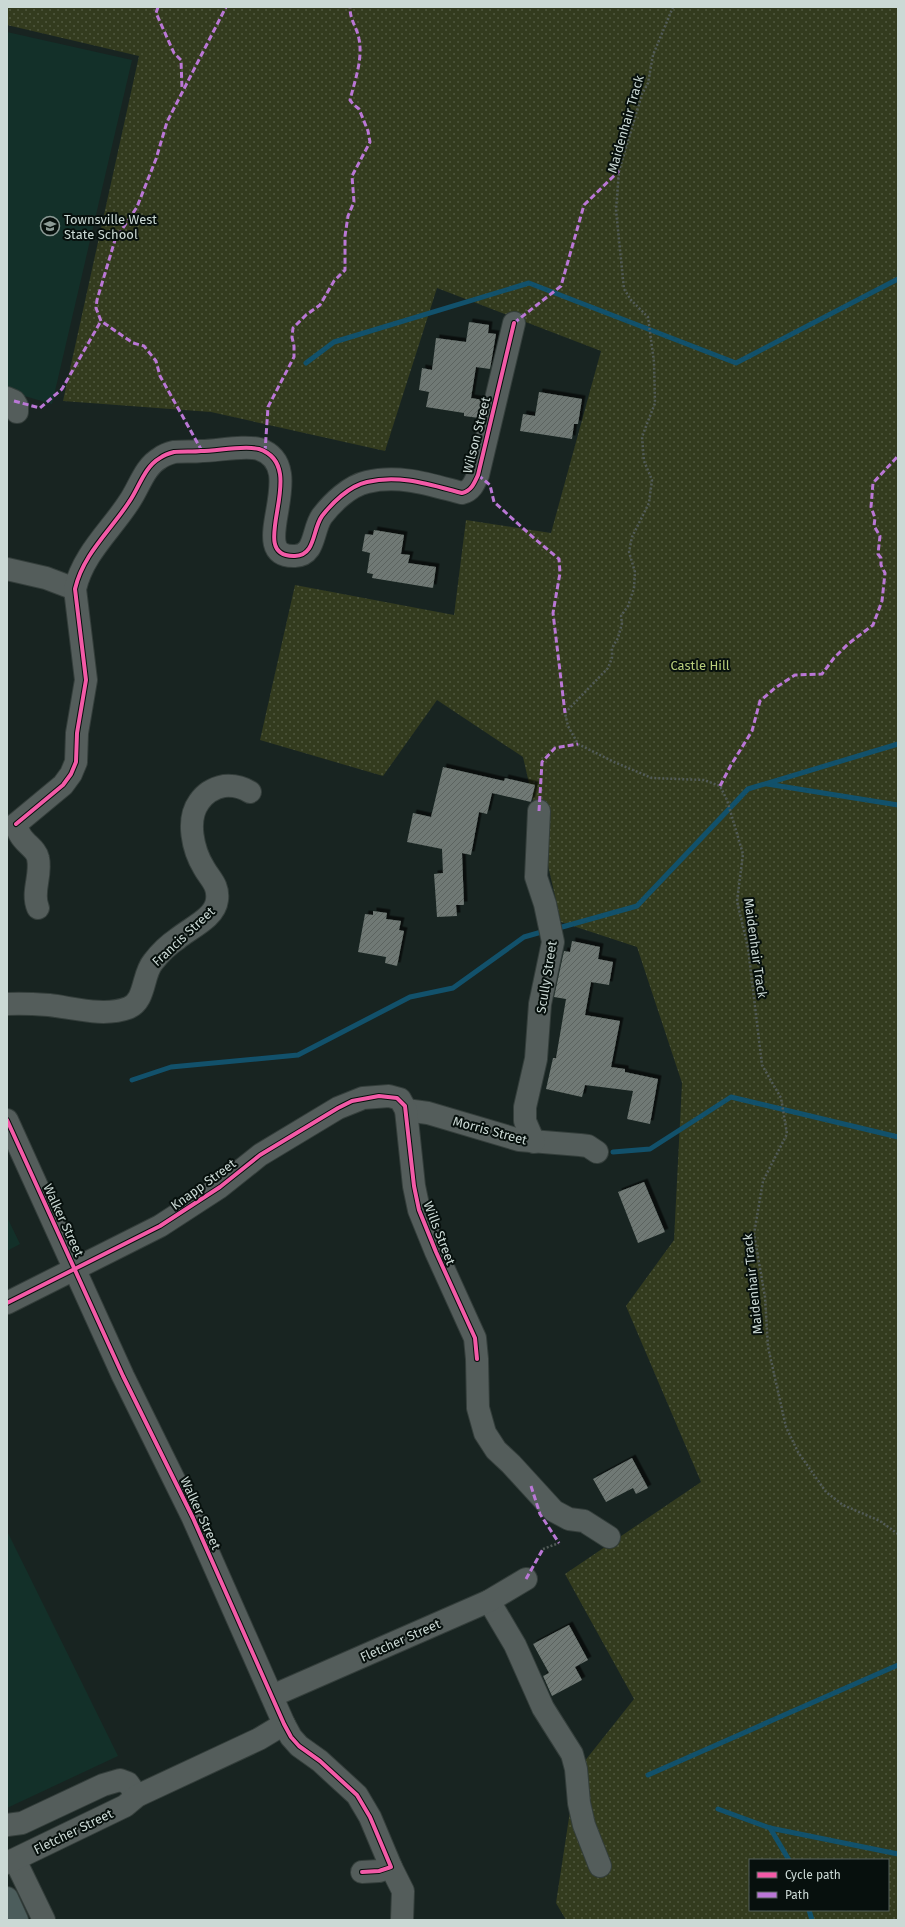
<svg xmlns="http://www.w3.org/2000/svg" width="905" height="1927" viewBox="0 0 905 1927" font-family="'Fira Sans',sans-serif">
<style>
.built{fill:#133029}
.grass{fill:url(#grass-dots);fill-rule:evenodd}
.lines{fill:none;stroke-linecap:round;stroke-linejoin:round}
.stream{stroke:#12516b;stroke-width:5}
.building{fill:url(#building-hatch);filter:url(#shadow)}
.minor-casing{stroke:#343e3b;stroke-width:24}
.major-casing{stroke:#343e3b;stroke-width:24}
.path{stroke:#525b58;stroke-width:2.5;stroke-dasharray:2 2;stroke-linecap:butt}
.minor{stroke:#545d5b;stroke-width:22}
.major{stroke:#4c5d5c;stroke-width:22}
.quiet{stroke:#ba77d6;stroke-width:3;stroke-dasharray:6 3;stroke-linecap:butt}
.cycleway-casing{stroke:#07100d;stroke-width:6}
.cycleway{stroke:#f35aa7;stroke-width:4}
.labels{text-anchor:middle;stroke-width:4;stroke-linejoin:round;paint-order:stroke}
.street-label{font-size:13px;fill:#cbd9d5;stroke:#07100d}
.poi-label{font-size:13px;fill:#cbd9d5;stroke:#07100d;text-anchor:start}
.park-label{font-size:13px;fill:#b8cd7b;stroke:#07100d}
</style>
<defs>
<pattern id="grass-dots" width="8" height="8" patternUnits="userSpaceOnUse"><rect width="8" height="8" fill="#333b1e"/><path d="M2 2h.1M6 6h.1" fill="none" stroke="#4f573e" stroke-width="1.8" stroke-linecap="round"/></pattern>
<pattern id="building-hatch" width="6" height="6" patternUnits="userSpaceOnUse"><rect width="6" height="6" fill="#6f7974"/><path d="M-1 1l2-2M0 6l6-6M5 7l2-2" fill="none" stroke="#5b635f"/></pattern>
<filter id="shadow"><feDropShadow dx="3.5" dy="-3.5" stdDeviation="0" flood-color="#0009"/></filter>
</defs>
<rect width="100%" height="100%" fill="#182421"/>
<!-- built -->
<g class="built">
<path d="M7,32L132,60L52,404L7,391Z"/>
<path d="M7,1217L20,1244L7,1251Z"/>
<path d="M7,1531L118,1756L7,1808Z"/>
</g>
<!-- grass -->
<path class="grass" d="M7,7H898V1920H566L556,1903L576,1772L634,1699L565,1574L701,1482L626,1306L674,1240L682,1083L637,947L561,922L523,757L437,700L383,776L260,740L295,585L454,615L466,520L551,533L601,351L437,288L385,451L211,412L63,401L139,56L7,25ZM750,1860H888V1910H750Z"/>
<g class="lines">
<!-- stream -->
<g class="stream">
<path d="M306,363L334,342L529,283L736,363L898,279"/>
<path d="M767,784L898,805"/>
<path d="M555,929L637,906L748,789L898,744"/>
<path d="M132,1080L171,1067L298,1055L410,997L453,988L524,937L545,931"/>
<path d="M613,1152L650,1149L731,1097L898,1137"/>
<path d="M648,1775L898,1665"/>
<path d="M718,1809L770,1828L898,1854"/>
<path d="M770,1828L789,1860"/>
<path d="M809,1910L812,1920"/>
</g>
</g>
<!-- building -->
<g class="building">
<path d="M469,322L489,325L488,333L496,334L490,369L476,367L471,398L483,400L479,418L464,416V413L426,407L429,392L419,390L422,368L432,370L436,338L466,342Z"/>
<path d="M539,392L582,399L578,424H574L572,439L520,431L523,414L535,416Z"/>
<path d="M374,530L404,535L401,554L410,555L408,563L436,567L433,588L372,578L373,574L367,573L370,553L362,551L365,534L373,535Z"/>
<path d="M443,767L504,781L505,778L535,785L531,802L492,793L487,814L479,812L471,855L462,853L464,905H456L457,916L437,917L434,874L443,873L442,849L407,842L413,813L431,817Z"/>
<path d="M373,911L387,913L386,919L401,921L399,930L404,931L397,966L385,963L386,957L358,952L365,914L373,915Z"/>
<path d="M572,941L600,947L598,959L613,962L609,985L591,982L585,1015L620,1021L611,1067L625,1069V1072L658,1079L650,1124L627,1119L633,1091L585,1085L582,1097L546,1089L553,1058H556L566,999L554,997L564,951L570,952Z"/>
<path d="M644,1182L665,1232L638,1243L618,1192Z"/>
<path d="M632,1458L648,1488L636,1494L633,1488L606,1502L593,1479Z"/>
<path d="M569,1625L588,1660L575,1667L582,1680L552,1696L543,1676L549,1673L533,1644Z"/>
</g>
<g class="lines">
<defs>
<g id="minor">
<path d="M7,398L14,401L17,406V412"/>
<path d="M7,569L46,578L75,589"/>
<path d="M16,824L63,785L71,774L76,762L77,733L86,680L75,589C83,554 111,530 129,502C139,488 144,467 160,458C164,455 170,453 174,452C183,451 193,452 201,451C217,451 244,445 259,449C313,467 242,558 295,556C316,555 312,530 322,516C332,503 349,486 367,482C400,474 431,485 462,493C471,491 474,484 478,475L514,323"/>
<path d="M16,824C19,842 36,847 38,858C42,875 31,892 38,908"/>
<path d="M7,1004C21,1003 36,1004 49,1005C74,1008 104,1017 128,1008C146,1001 142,975 153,962C160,953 168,945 177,939C190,928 215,918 217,900C219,885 210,879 204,868C193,850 186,820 199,802C205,793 214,788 224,786C234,785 242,787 250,792"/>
<path d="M406,1110L428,1113L519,1140L580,1145L588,1146L597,1152"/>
<path d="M7,1120L123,1376L193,1518L284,1724L291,1737L299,1746L320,1761L357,1795L370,1817L391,1867L379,1871L362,1872"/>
<path d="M534,1142L525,1121V1107L536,1059L540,1004L553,942L545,904L536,877L539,811"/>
<path d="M7,1303L160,1226L220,1187L260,1155L338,1108L363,1098L389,1096L400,1099L406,1110L414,1186L419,1210L436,1252L475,1338L477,1359L478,1408L485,1433L496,1450L511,1464L554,1511L569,1519L584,1521L609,1537"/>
<path d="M489,1601L515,1645L543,1708L572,1754L576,1769L579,1803L584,1825L600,1866"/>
<path d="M272,1696L489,1601L526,1579"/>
<path d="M7,1825L22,1823L103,1785L120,1780L128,1783L137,1796"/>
<path d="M15,1860L44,1920"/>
<path d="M7,1863L125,1806L137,1796L259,1739L284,1724"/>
<path d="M391,1867L403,1891L402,1920"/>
</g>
<path id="major" d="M7,1898L17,1920"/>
</defs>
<!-- minor casing -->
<use href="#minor" class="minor-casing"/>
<!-- major casing -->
<use href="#major" class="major-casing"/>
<!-- path -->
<g class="path">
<path d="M673,7L653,55L648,83L642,94L619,171L616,210L624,289L631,300L648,317L654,362L655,403L642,437L644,461L652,480L649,503L632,537L629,552L635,572L634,588L628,606L621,616L622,623L618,638L612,648V658L608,668L565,713L568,726L578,744L614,762L652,778L704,780L720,786L727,800L743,854L737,901L748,948L762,1065L781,1098L787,1134L763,1181L754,1234L765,1297L768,1347L786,1427L798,1452L826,1492L843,1505L880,1521L898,1534"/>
<path d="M543,1549L559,1543"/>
</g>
<!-- minor -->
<use href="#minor" class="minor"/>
<!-- major -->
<use href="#major" class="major"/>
<!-- quiet -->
<g class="quiet">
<path d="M158,7L156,13L174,53L181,60L182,88"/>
<path d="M514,323L561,286L584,205L619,171"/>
<path d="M14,401L40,408L62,389L101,321"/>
<path d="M202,451L160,376L156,361L144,346L133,343L101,321L96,308L97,300L115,240L137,207L156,159L167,122L226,7"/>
<path d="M265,452L268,407L294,357V346L292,337L293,328L306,315L320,305L334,281L345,270V236L348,216L354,202L352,176L370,142L368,131L359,109L353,104L350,100C355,80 363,59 359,39C357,27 350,21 350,7"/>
<path d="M478,475L490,485L494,502L535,539L559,559L560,573L553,613L565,713"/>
<path d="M720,786L731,765L752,731L760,701L775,688L795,675L822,674L834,658L848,644L873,625L882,601L885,573L881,565V558L878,554L880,536L874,526L875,518L871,507L873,483L898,456"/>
<path d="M539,811L542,762L555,748L578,744"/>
<path d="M531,1486L540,1514L559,1543"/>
<path d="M526,1579L543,1549"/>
</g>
<defs>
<g id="cycleway">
<path d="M16,824L63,785L71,774L76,762L77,733L86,680L75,589C83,554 111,530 129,502C139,488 144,467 160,458C164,455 170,453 174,452C183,451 193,452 201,451C217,451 244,445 259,449C313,467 242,558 295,556C316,555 312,530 322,516C332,503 349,486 367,482C400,474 431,485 462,493C471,491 474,484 478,475L514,323"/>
<path d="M7,1120L123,1376L193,1518L284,1724L291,1737L299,1746L320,1761L357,1795L370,1817L391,1867L379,1871L362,1872"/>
<path d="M7,1303L160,1226L220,1187L260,1155L338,1108L352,1101L379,1096L397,1098L405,1106L414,1186L419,1210L436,1252L475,1338L477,1359"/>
</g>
</defs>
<!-- cycleway casing -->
<use href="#cycleway" class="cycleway-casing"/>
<!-- cycleway -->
<use href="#cycleway" class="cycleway"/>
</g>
<!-- icons -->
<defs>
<symbol id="school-ring" viewBox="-11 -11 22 22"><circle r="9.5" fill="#07100d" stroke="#8c9a96" stroke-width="1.5"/><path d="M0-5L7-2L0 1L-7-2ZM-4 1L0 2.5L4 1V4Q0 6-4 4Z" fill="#8c9a96"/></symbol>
</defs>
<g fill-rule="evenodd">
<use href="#school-ring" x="39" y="215" width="22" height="22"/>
</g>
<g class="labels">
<!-- street labels -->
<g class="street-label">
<text transform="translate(625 124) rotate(-74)" y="5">Maidenhair Track</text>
<text transform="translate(476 435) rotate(-76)" y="5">Wilson Street</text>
<text transform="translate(183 936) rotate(-43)" y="5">Francis Street</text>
<text transform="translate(756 948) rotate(82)" y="5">Maidenhair Track</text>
<text transform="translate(546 977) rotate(-81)" y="5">Scully Street</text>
<text transform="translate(490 1130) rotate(15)" y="5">Morris Street</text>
<text transform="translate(203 1184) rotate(-36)" y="5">Knapp Street</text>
<text transform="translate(64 1220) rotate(65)" y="5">Walker Street</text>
<text transform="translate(440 1233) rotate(69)" y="5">Wills Street</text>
<text transform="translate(752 1284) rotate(-96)" y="5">Maidenhair Track</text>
<text transform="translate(201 1513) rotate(65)" y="5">Walker Street</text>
<text transform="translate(400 1640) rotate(-24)" y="5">Fletcher Street</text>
<text transform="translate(73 1831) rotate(-26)" y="5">Fletcher Street</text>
</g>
<!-- poi labels -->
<g class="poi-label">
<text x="64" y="224">Townsville West<tspan x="64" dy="15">State School</tspan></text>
</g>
<!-- park labels -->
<g class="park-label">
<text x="700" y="670">Castle Hill</text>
</g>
</g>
<!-- border -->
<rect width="905" height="1927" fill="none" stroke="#cbd9d5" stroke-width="16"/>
<!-- legend -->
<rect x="749" y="1859" width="140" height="52" fill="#07100d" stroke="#55605d"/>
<rect x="757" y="1872" width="20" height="6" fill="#f35aa7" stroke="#55605d"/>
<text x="785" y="1879" font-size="12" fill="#cbd9d5">Cycle path</text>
<rect x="757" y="1892" width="20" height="6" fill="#ba77d6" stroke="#55605d"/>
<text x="785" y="1899" font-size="12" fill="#cbd9d5">Path</text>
</svg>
